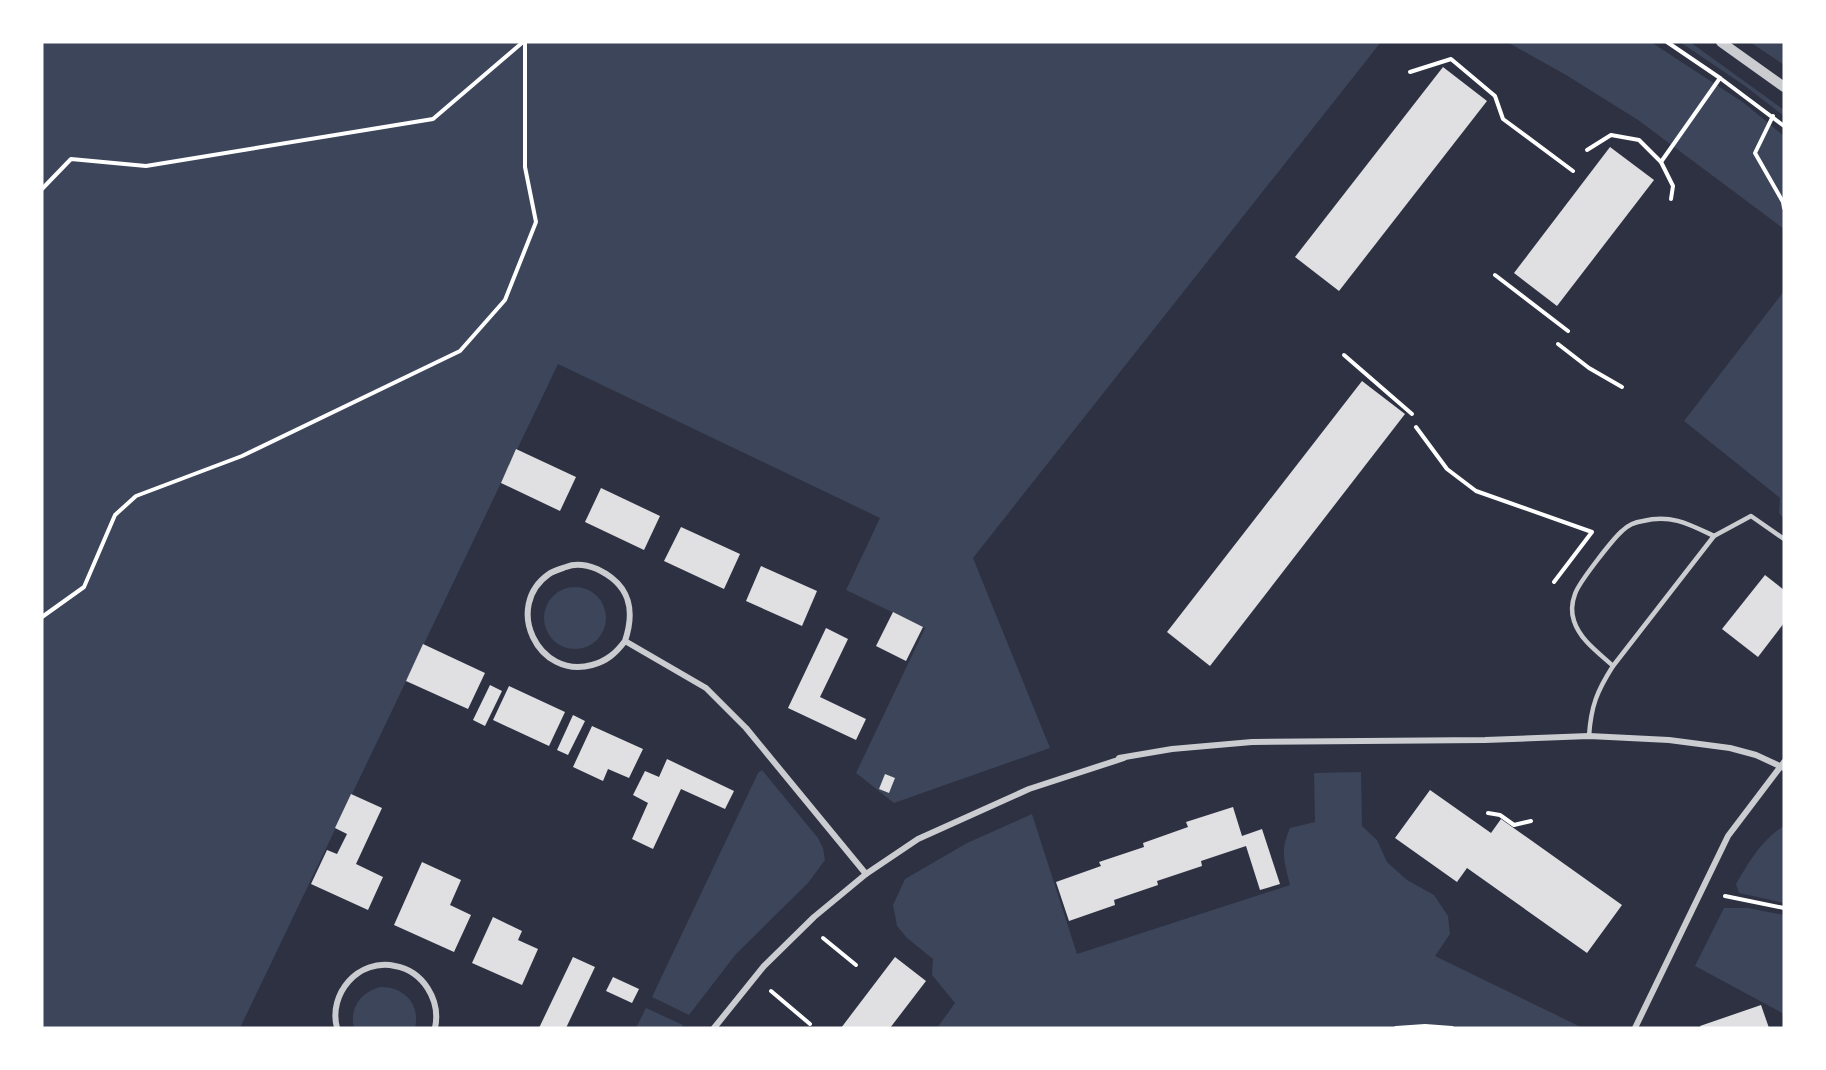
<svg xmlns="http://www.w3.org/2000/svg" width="1826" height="1070" viewBox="0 0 1826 1070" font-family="'Golos Text',sans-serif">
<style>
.green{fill:#3c4559}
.building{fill:#e0e0e3}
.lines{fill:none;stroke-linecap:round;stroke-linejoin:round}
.path{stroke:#fff;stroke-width:4}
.service{stroke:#caccd0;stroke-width:4.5}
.minor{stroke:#caccd0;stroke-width:6}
.tertiary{stroke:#caccd0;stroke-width:10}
</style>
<rect width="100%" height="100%" fill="#2d3142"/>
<!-- green -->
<g class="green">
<path d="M42,42H1381L973,558L1050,748L894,803L856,773L925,628L846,590L880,518L558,364L240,1028H42Z"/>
<path d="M1507,42H1651L1744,103L1784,136V229L1638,120L1566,75Z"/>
<path d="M1680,42H1690L1784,110V116L1745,86Z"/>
<path d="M1750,42H1784V65Z"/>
<path d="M1784,291V519L1779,513L1780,498L1684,421Z"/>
<circle cx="575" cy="618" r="31"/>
<path d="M762,770L818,838L823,848L825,860L808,883L736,954L689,1015L652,997L758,773Z"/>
<path d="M1361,772L1362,826L1377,840L1387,862L1407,880L1434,895L1448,916L1450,934L1435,956L1583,1028H937L955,1003L932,975L933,959L907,938L897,926L893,905L905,879L967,843L1032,814L1077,954L1290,885C1284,861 1280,851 1290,828L1315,822L1314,773Z"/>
<path d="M1784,826V903L1739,893L1736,884C1749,862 1762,839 1784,826Z"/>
<path d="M1724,908H1748L1784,915V1014L1695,966Z"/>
<path d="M380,987C403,986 421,1004 415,1028H354C349,1008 361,992 380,987Z"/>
<path d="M646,1008L683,1025L681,1028H636Z"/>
</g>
<!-- building -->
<g class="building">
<path d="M1443,67L1487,101L1339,291L1295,257Z"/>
<path d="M1610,147L1654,180L1557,306L1514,273Z"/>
<path d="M1362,381L1405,414L1210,666L1167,632Z"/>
<path d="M516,449L576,477L560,511L501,483Z"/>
<path d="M601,488L660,516L644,550L585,522Z"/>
<path d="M681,527L740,554L724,589L664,561Z"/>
<path d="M761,566L817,591L802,626L746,601Z"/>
<path d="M1765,575L1784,590V623L1758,657L1722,629Z"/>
<path d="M893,612L923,627L906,661L876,646Z"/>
<path d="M826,628L848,639L820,697L866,719L856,740L788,708Z"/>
<path d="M423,644L485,673L468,709L406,681Z"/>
<path d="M490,685L502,691L485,726L473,720Z"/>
<path d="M509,686L565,712L549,746L493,720Z"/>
<path d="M573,715L585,721L568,755L557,750Z"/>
<path d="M592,726L643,749L629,778L608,769L603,781L573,767Z"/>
<path d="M667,759L734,791L725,809L681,789L653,849L632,839L648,803L633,795L645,771L659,777Z"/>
<path d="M885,774L895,778L889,793L879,789Z"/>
<path d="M1430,790L1491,833L1501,819L1622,905L1587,953L1467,868L1457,882L1395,838Z"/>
<path d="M351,794L382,808L356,864L383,877L368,910L311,884L327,850L337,854L347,834L335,828Z"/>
<path d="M1233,807L1242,836L1262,829L1280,884L1260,890L1246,846L1201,861L1202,866L1157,881L1158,885L1114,900L1115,905L1069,921L1056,882L1101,866L1099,862L1144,847L1143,843L1188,827L1186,822Z"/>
<path d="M422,862L461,880L450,905L471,915L454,952L394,925Z"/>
<path d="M493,917L522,931L518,940L538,949L522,985L472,963Z"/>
<path d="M573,957L595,967L566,1028H539Z"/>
<path d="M895,957L926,981L890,1028H841Z"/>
<path d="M613,977L639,989L632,1003L606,991Z"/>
<path d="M1761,1005L1769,1028H1701L1700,1026Z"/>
</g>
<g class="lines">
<!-- path -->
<g class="path">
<path d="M1667,42L1720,78L1784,126"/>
<path d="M1410,72L1451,59L1495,96L1503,119L1573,171"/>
<path d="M1773,116L1755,153L1783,202L1784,208"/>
<path d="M1587,150L1611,135L1639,140L1661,162L1673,186L1671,199"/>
<path d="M1661,162L1720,78"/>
<path d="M42,189L71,159L146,166L433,119L523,42"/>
<path d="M1495,275L1568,331"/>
<path d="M1558,344L1589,368L1622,387"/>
<path d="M1344,355L1412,414"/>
<path d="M1416,427L1447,469L1476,491L1592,532L1554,582"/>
<path d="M42,617L84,587L115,515L136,496L242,456L460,351L505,300L536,222L525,167V42"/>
<path d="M1488,813L1500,815L1514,825L1531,821"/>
<path d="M1725,896L1784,908"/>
<path d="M823,938L856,965"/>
<path d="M771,991L810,1024"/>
<path d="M1396,1028L1425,1026L1452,1028"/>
</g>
<!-- service -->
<g class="service">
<path d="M1613,666C1599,653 1580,640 1574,621C1571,612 1572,602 1575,594C1579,582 1613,539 1622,531C1628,525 1635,522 1643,521C1671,514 1689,524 1714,536"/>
<path d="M1589,736C1591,706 1597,691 1613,666L1714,536L1751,516L1784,539"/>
</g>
<!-- minor -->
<g class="minor">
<path d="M625,641C616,653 607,661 592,665C538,680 503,606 549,574C553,571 560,569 566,567C576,563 587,565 597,569C629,584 636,608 625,641L706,688L746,728L866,874"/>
<path d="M1119,758L1172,749L1252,742L1485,740L1589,736L1669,740L1730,748L1756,755L1784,768"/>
<path d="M337,1028C328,994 358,958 395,966C423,971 441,1000 435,1028"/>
<path d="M714,1028L764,966L814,917L866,874L918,839L1029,789L1124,758"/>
<path d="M1635,1028L1728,836L1784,762"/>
</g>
<!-- tertiary -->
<path class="tertiary" d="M1721,42L1784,87"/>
</g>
<!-- border -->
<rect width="1826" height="1070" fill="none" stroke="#ffffff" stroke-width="87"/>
</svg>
